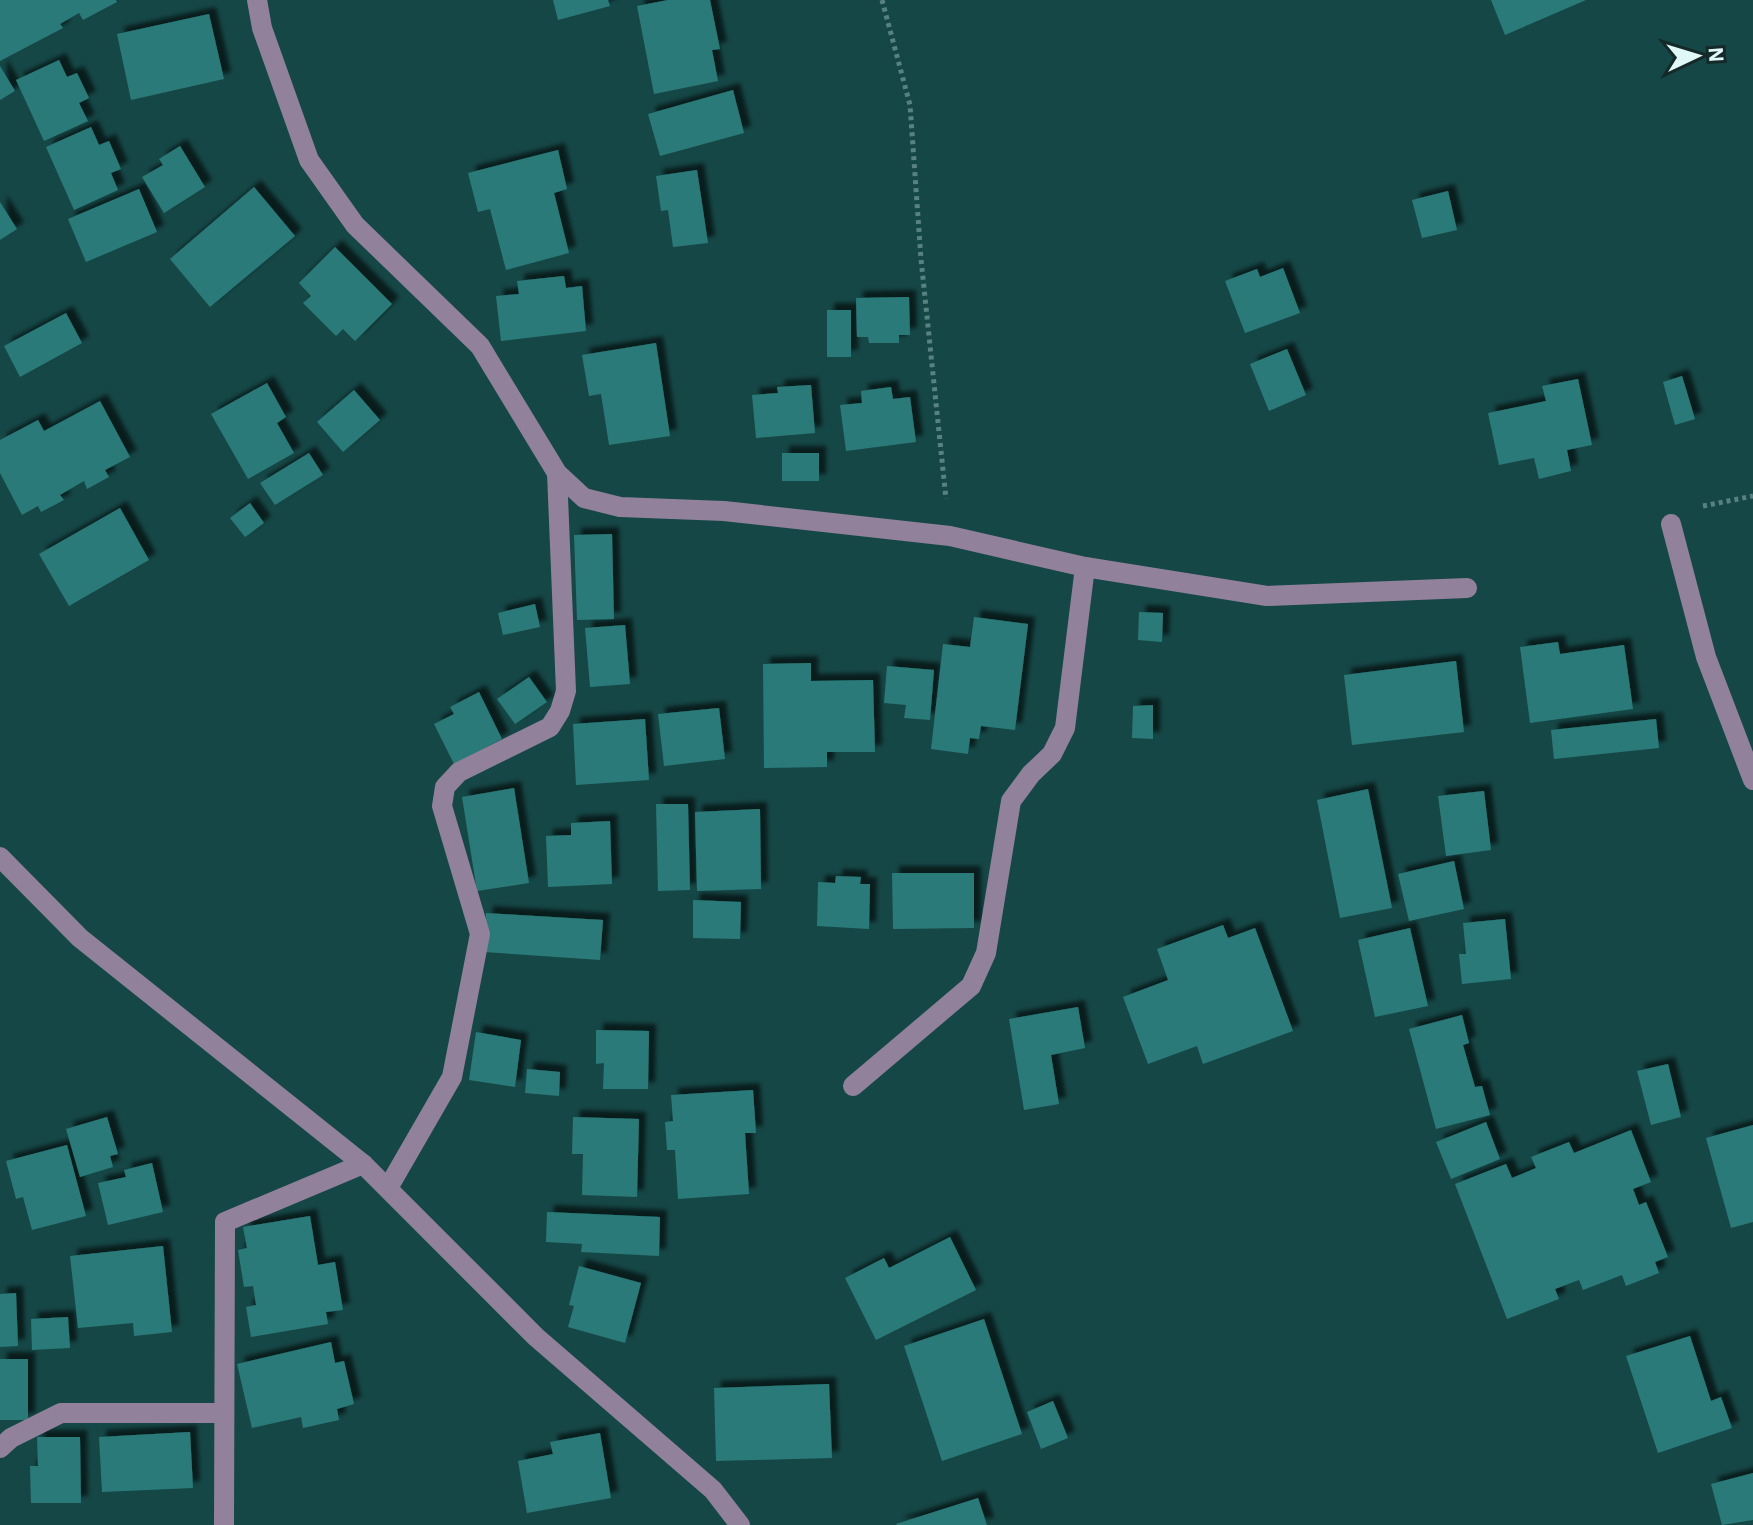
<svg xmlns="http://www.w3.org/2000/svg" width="1753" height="1525" viewBox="0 0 1753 1525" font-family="'Alegreya Sans',sans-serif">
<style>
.building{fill:#2b7a79;filter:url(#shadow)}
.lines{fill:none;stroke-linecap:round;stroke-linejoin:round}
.path{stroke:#588281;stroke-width:5;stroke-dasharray:4 4;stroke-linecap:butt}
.minor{stroke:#92819b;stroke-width:20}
</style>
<defs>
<filter id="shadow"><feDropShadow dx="7" dy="-7" stdDeviation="2" flood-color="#0009"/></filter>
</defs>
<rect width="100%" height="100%" fill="#154746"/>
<!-- building -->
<g class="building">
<path d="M0,0H116L117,2L83,20L79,13L60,24L63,28L0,61Z"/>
<path d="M553,0H608L610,6L558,20Z"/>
<path d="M668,0H710L720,49L712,50L718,81L654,94L637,6Z"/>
<path d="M1491,0H1586L1505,35Z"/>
<path d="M209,14L224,79L131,100L117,34Z"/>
<path d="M59,60L67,77L77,73L89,98L79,103L88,121L44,141L16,80Z"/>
<path d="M0,66L15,91L0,100Z"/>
<path d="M733,90L744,133L660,156L648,114Z"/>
<path d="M91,127L99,145L109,141L121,169L111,173L118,190L74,210L46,147Z"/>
<path d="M180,146L205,187L164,213L142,177L163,165L159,159Z"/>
<path d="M558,150L567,189L554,193L569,253L506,270L490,209L478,212L468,173Z"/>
<path d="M697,170L708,243L673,247L668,210L661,211L656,176Z"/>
<path d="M254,187L295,236L210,307L170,259Z"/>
<path d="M139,189L157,232L86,262L68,219Z"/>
<path d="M1448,191L1457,230L1422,238L1412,200Z"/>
<path d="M0,202L17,229L0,240Z"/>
<path d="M335,247L392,304L355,341L343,329L336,336L303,303L311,296L299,283Z"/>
<path d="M1283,268L1300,313L1245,333L1225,281L1257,269L1260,277Z"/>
<path d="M564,276L566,288L582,286L586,331L501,341L496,296L519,294L517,281Z"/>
<path d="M909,297L910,335H899V343H869L868,337H857L856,298Z"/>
<rect x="827" y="310" width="24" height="47"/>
<path d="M66,313L82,343L20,377L4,346Z"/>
<path d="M656,343L670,436L609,445L601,394L589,396L582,355Z"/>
<path d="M1287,349L1306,395L1269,411L1250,364Z"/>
<path d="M1682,376L1695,419L1675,425L1663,382Z"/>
<path d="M1578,379L1592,445L1567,450L1571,471L1539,479L1534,458L1499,465L1488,413L1546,401L1542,386Z"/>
<path d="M267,383L286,417L277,423L294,453L248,479L211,414Z"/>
<path d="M811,385L815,433L756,438L752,395L778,393L777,387Z"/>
<path d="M891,387L893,399L910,397L916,442L846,451L840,405L862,403L861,391Z"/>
<path d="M354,390L380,420L343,452L317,422Z"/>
<path d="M100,401L130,457L105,470L109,477L87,489L84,481L60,495L64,500L41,512L38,506L22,515L0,473V440L38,420L44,431Z"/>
<path d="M309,453L323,475L275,505L260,483Z"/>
<rect x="782" y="453" width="37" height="28"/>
<path d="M250,503L264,523L245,537L230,518Z"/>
<path d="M120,508L149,560L69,606L39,554Z"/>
<path d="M612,534L614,619L577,620L574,535Z"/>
<path d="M535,604L540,627L503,635L498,613Z"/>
<path d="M1139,612L1163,613L1162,642L1138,640Z"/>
<path d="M974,617L1028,624L1015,730L981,726L979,739L970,738L968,754L931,749L943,644L970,647Z"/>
<path d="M625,625L630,684L590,687L585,628Z"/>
<path d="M1558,642L1560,654L1624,645L1633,709L1530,723L1520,647Z"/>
<path d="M1456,661L1464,732L1352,745L1344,675Z"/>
<path d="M811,663V681L873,680L875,752H827V767L764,768L763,664Z"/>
<path d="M887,666L934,670L930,720L904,718L906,705L884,703Z"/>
<path d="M529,677L547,702L515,724L497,699Z"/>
<path d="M479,692L502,739L454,764L434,724L454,714L450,707Z"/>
<path d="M1153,705V739L1132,738L1133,706Z"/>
<path d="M719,708L725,759L664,766L658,714Z"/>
<path d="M645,719L649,780L576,785L573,724Z"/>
<path d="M1656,719L1659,748L1554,759L1551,730Z"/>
<path d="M514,788L529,883L477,891L462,797Z"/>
<path d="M1368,789L1392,908L1340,918L1317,800Z"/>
<path d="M1484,791L1491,850L1446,856L1438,796Z"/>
<path d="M656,804H688L690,890L658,891Z"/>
<path d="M760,809L761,889L697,891L695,812Z"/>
<path d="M610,821L612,884L548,887L546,836L571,835V823Z"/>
<path d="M1454,861L1464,909L1409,921L1398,874Z"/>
<path d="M892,873H974V928L893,929Z"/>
<path d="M836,876L861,877L860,884H870L869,929L817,926L818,882L835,883Z"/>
<path d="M693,900L741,902L740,939L693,938Z"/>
<path d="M486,913L603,920L600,960L484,952Z"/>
<path d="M1505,919L1511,979L1462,984L1459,954H1466L1463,923Z"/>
<path d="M1223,925L1228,938L1255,928L1293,1031L1203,1064L1197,1046L1148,1064L1123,997L1168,980L1157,949Z"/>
<path d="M1410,928L1428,1006L1375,1017L1358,940Z"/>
<path d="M1078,1007L1085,1048L1051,1055L1059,1104L1024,1110L1009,1019Z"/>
<path d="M1462,1015L1469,1043L1463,1045L1475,1087L1482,1086L1490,1115L1436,1129L1409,1029Z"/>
<path d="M596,1030L649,1031L648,1089H603L604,1063L596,1064Z"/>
<path d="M476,1032L521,1040L515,1087L469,1080Z"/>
<path d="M1668,1064L1681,1117L1651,1125L1637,1071Z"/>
<path d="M527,1069L560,1072L559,1096L525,1093Z"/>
<path d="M753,1090L756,1133H745L749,1194L678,1199L675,1150H667L665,1122L673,1121L671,1095Z"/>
<path d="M107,1117L118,1154L110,1156L113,1167L80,1177L66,1129Z"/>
<path d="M573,1117L639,1119L637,1197L582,1195L583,1154H572Z"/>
<path d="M1486,1122L1500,1159L1451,1179L1436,1142Z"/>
<path d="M1753,1125V1222L1731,1228L1706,1138Z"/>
<path d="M1631,1130L1651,1182L1633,1189L1639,1205L1646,1202L1668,1257L1655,1262L1659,1273L1626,1286L1622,1275L1583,1290L1579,1280L1555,1289L1559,1299L1507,1319L1455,1184L1506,1164L1512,1178L1536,1168L1531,1157L1569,1142L1574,1153Z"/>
<path d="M67,1145L86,1216L32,1230L23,1197L16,1199L6,1161Z"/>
<path d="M152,1163L163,1212L108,1225L98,1183L126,1177L124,1170Z"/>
<path d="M547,1212L660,1217L659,1256L581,1252L582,1244L546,1242Z"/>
<path d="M310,1216L318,1265L335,1262L343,1310L326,1312L328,1324L251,1337L246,1307L256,1305L253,1286L244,1287L238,1250L247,1248L243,1227Z"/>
<path d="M950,1237L976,1290L876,1340L845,1278L884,1258L889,1268Z"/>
<path d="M163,1246L172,1332L134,1336L133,1323L78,1328L70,1256Z"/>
<path d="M579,1266L641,1283L625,1343L568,1327L574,1306L569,1305Z"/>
<path d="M16,1293L18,1346L0,1347V1294Z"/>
<path d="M68,1317L70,1348L32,1350L31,1319Z"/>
<path d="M984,1319L1022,1434L942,1461L904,1346Z"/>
<path d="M1690,1336L1711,1401L1721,1397L1732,1428L1658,1453L1626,1356Z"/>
<path d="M331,1342L335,1363L344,1361L354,1404L337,1409L339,1420L303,1428L301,1417L252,1428L237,1364Z"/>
<rect x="0" y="1359" width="28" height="61"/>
<path d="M829,1384L832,1458L716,1461L714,1388Z"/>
<path d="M1053,1401L1068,1438L1041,1449L1027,1412Z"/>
<path d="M190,1432L193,1488L102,1492L99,1437Z"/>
<path d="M600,1433L611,1498L527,1513L518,1461L553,1454L550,1442Z"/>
<path d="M37,1437H80L81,1503H31L30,1466H38Z"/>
<path d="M1753,1473V1520L1722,1525L1711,1484Z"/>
<path d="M978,1498L987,1525H897L896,1524Z"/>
</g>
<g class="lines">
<!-- path -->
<g class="path">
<path d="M882,0L910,105L921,259L946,499"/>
<path d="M1703,506L1753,496"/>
</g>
<!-- minor -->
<g class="minor">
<path d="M257,0L262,28L309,160L355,225L480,346L557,473L584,498L620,507L724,511L950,536L1085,567L1267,596L1467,588"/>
<path d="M1671,524L1706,657L1753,780"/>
<path d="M0,857L80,938L363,1164L536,1337L713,1490L740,1525"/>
<path d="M853,1086L971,986L986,953L1011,801L1031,774L1052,754L1065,728L1085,567"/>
<path d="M388,1188L452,1077L480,934L442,806L445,787L459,772L550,727L560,711L566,691L557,473"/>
<path d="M0,1448L11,1438L61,1413H223"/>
<path d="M224,1525L225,1222L363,1164"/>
</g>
</g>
<!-- north arrow -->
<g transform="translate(1697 56) rotate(86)" stroke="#152929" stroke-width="6" paint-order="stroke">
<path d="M0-6L14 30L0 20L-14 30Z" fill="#e0f9f8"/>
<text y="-12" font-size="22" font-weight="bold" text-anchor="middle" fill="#e0f9f8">N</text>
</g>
</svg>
